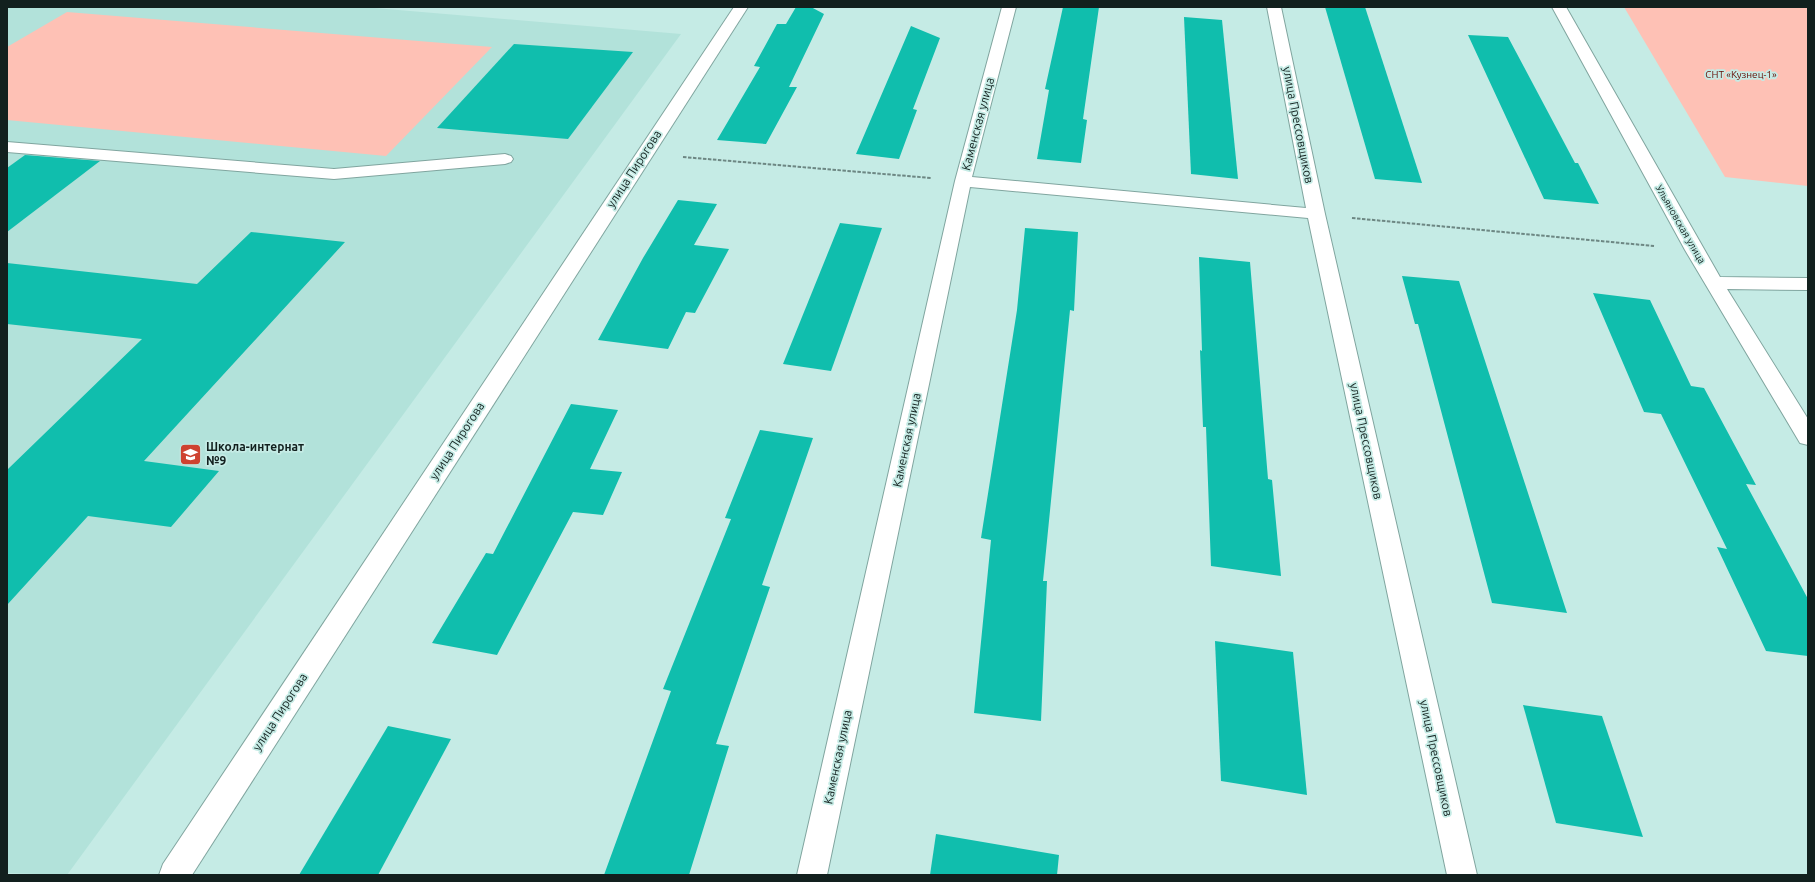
<svg xmlns="http://www.w3.org/2000/svg" width="1815" height="882" viewBox="0 0 1815 882" font-family="Ubuntu,sans-serif">
<style>
.built{fill:#b2e2da}
.green{fill:#fec1b5}
.building{fill:#10bead}
.lines{fill:none;stroke-linecap:round;stroke-linejoin:round}
.minor-casing{stroke:#80a59f;stroke-width:2}
.path{stroke:#6d8783;stroke-width:2;stroke-dasharray:3.5 1.5;stroke-linecap:butt}
.minor{fill:#fff;fill-rule:evenodd}
.labels{text-anchor:middle;stroke-width:3.5;stroke-linejoin:round;paint-order:stroke}
.far-park-label{font-size:10px;fill:#660a02;stroke:#c5ebe5}
.far-street-label{font-size:10px;fill:#12201e;stroke:#c5ebe5}
.street-label{font-size:12px;fill:#12201e;stroke:#c5ebe5}
.poi-label{font-size:12px;font-weight:bold;fill:#12201e;stroke:#c5ebe5;text-anchor:start}
</style>
<rect width="100%" height="100%" fill="#c5ebe5"/>
<!-- built -->
<path class="built" d="M7,7H363L681,34L67,875L7,873Z"/>
<!-- green -->
<g class="green">
<path d="M1624,7H1808V186L1725,177Z"/>
<path d="M67,12L492,47L386,156L7,120V47Z"/>
</g>
<!-- building -->
<g class="building">
<path d="M796,7H811L824,14L789,87H797L766,144L717,140L760,67L754,66L777,24H786Z"/>
<path d="M1063,7H1099L1083,119L1087,120L1081,163L1037,159L1049,90L1045,89Z"/>
<path d="M1325,7H1365L1422,183L1375,179Z"/>
<path d="M1184,17L1222,20L1238,179L1191,174Z"/>
<path d="M911,26L940,38L913,109L917,110L899,159L856,154Z"/>
<path d="M1468,35L1508,37L1575,163H1578L1599,204L1544,199Z"/>
<path d="M514,44L633,52L568,139L437,128Z"/>
<path d="M25,155L100,161L7,232V168Z"/>
<path d="M678,200L717,204L694,245L729,249L695,313L686,312L668,349L598,340L643,258Z"/>
<path d="M840,223L882,228L831,371L783,364Z"/>
<path d="M1025,228L1078,232L1074,311L1070,310L1043,581H1047L1041,721L974,713L991,540L981,538L1017,310Z"/>
<path d="M251,232L345,242L144,461L219,471L171,527L88,516L7,605V470L142,339L7,324V263L197,284Z"/>
<path d="M1199,257L1250,262L1268,479L1272,480L1281,576L1211,566L1206,427H1203L1200,350L1202,351Z"/>
<path d="M1402,276L1459,281L1567,613L1492,603L1418,324H1415Z"/>
<path d="M1593,293L1650,300L1691,386L1704,388L1756,485L1746,484L1808,599V656L1766,651L1717,547L1727,549L1661,414L1644,412Z"/>
<path d="M571,404L618,410L590,469L622,472L603,515L573,512L497,655L432,643L486,553L493,554Z"/>
<path d="M760,430L813,438L762,585L770,587L716,744L729,746L689,875H604L671,691L663,689L731,519L725,518Z"/>
<path d="M1215,641L1293,652L1307,795L1221,781Z"/>
<path d="M1523,705L1602,716L1643,837L1556,823Z"/>
<path d="M388,726L451,739L378,875H299Z"/>
<path d="M936,834L1059,855L1057,875H930Z"/>
</g>
<g class="lines">
<defs>
<g id="minor">
<path d="M734,7H748L192,875H159L163,864Z"/>
<path d="M1002,7H1016L972,177L1306,208L1267,7H1281L1325,214L1477,875H1447L1308,218L970,187L827,875H797L955,181Z"/>
<path d="M1552,7H1566L1720,277L1808,278V290L1727,289L1808,419V445L1800,443L1685,250Z"/>
<path d="M7,142L334,169L505,154L511,156L513,159L511,162L505,164L334,179L7,152Z"/>
</g>
</defs>
<!-- minor casing -->
<use href="#minor" class="minor-casing"/>
<!-- path -->
<g class="path">
<path d="M683,157L931,178"/>
<path d="M1352,218L1654,246"/>
</g>
<!-- minor -->
<use href="#minor" class="minor"/>
</g>
<!-- icons -->
<defs>
<symbol id="school-square" viewBox="-11 -11 22 22"><rect x="-9" y="-9" width="18" height="18" rx="4" fill="#ce4230" stroke="#c5ebe5"/><path d="M0-5L7-2L0 1L-7-2ZM-4 1L0 2.5L4 1V4Q0 6-4 4Z" fill="#fff"/></symbol>
</defs>
<g fill-rule="evenodd">
<use href="#school-square" x="178" y="442" width="25" height="25"/>
</g>
<g class="labels">
<!-- far-park labels -->
<g class="far-park-label">
<text x="1741" y="78">СНТ «Кузнец-1»</text>
</g>
<!-- far-street labels -->
<g class="far-street-label">
<text transform="translate(1681 224) rotate(60)" y="4">Ульяновская улица</text>
</g>
<!-- street labels -->
<g class="street-label">
<text transform="translate(978 124) rotate(-75)" y="4">Каменская улица</text>
<text transform="translate(1298 125) rotate(79)" y="4">улица Прессовщиков</text>
<text transform="translate(634 169) rotate(-57)" y="4">улица Пирогова</text>
<text transform="translate(907 440) rotate(-78)" y="4">Каменская улица</text>
<text transform="translate(457 441) rotate(-57)" y="4">улица Пирогова</text>
<text transform="translate(1366 441) rotate(78)" y="4">улица Прессовщиков</text>
<text transform="translate(280 712) rotate(-57)" y="4">улица Пирогова</text>
<text transform="translate(838 757) rotate(-78)" y="4">Каменская улица</text>
<text transform="translate(1436 758) rotate(78)" y="4">улица Прессовщиков</text>
</g>
<!-- poi labels -->
<g class="poi-label">
<text x="206" y="451">Школа-интернат<tspan x="206" dy="14">№9</tspan></text>
</g>
</g>
<!-- border -->
<rect width="1815" height="882" fill="none" stroke="#12201e" stroke-width="16"/>
</svg>
